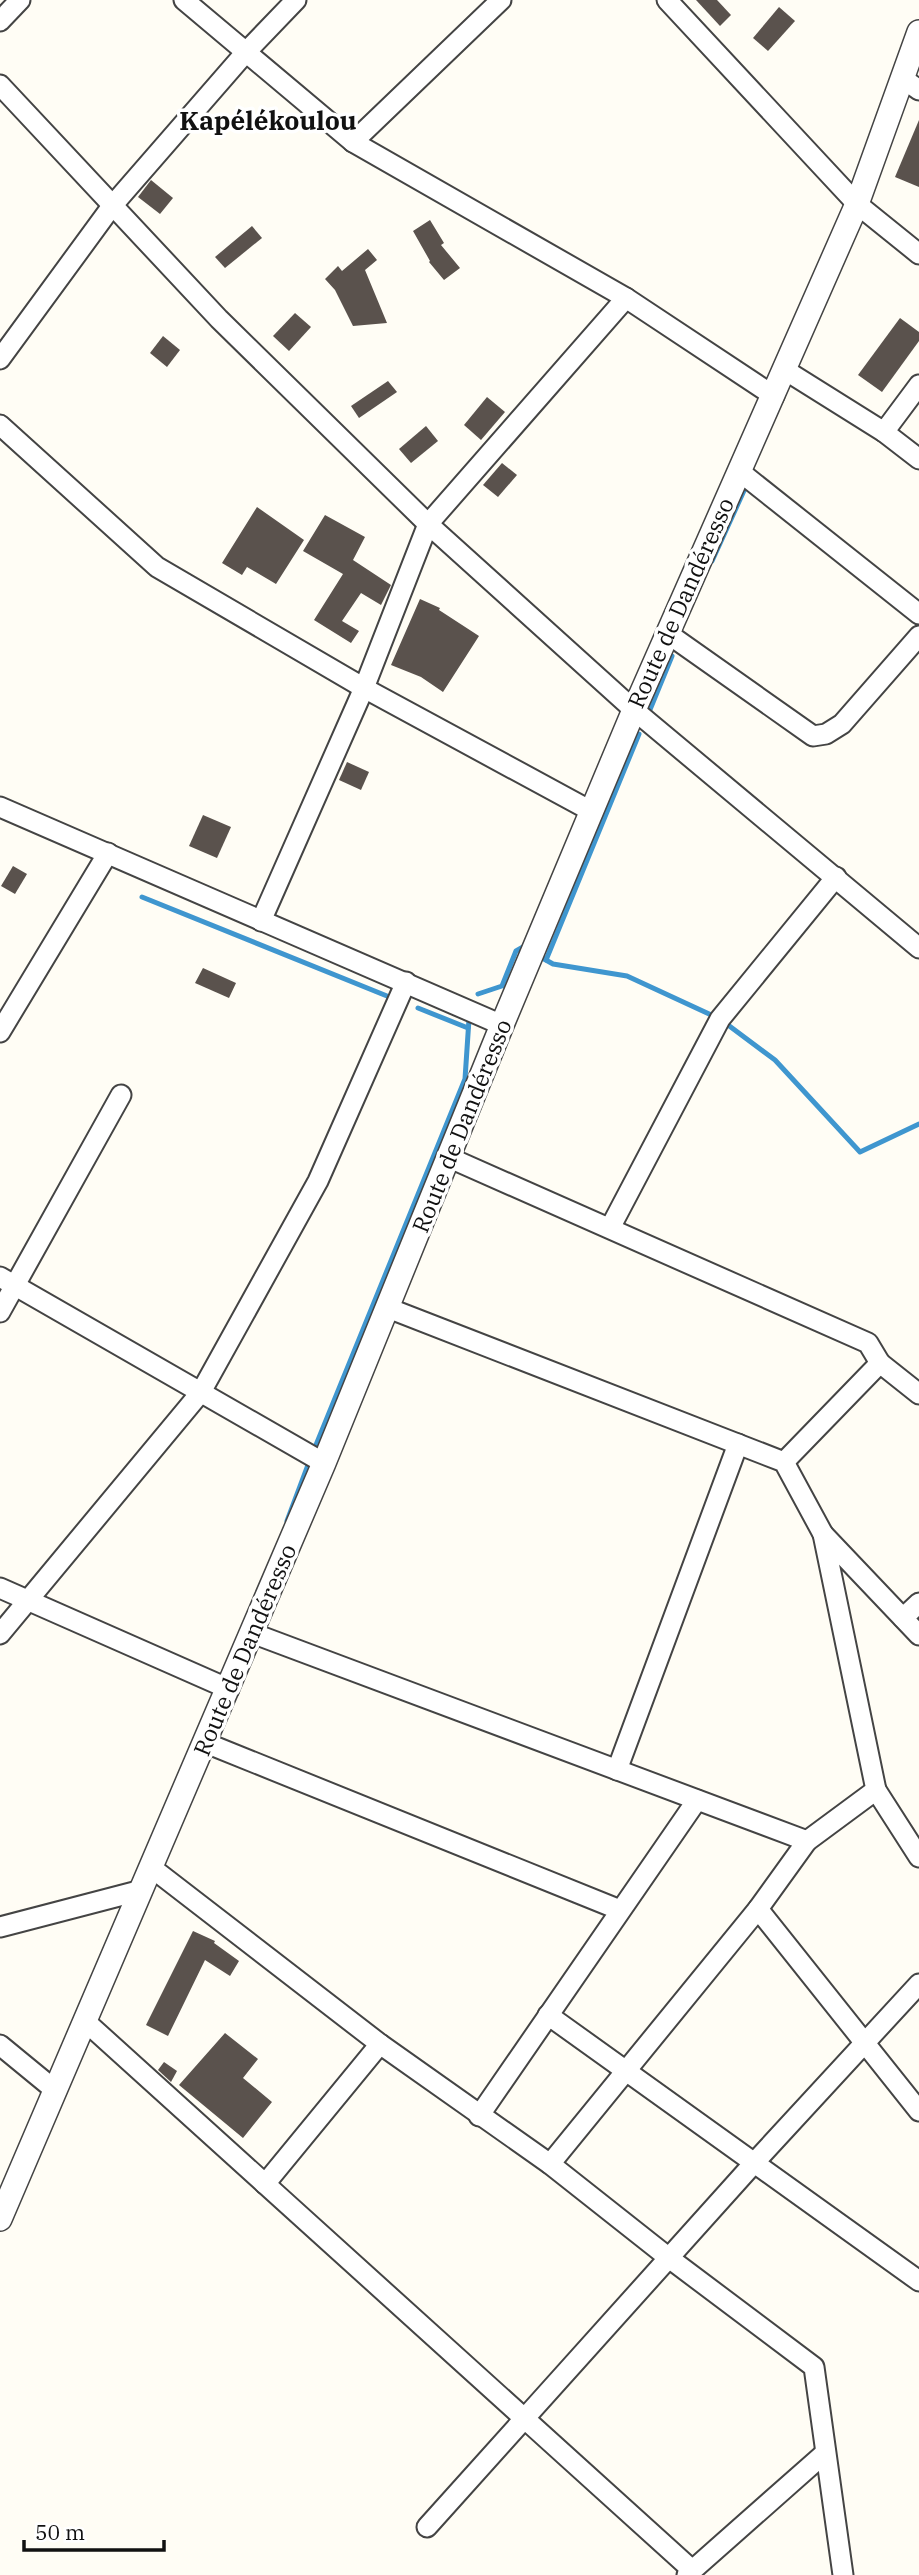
<svg xmlns="http://www.w3.org/2000/svg" width="919" height="2575" viewBox="0 0 919 2575" font-family="'IBM Plex Serif',serif">
<style>
.lines{fill:none;stroke-linecap:round;stroke-linejoin:round}
.stream{stroke:#3f96cf;stroke-width:5}
.building{fill:#5a524d}
.minor-casing{stroke:#444;stroke-width:23}
.tertiary-casing{stroke:#444;stroke-width:26}
.minor{stroke:#fff;stroke-width:19}
.tertiary{stroke:#fff;stroke-width:23}
.labels{text-anchor:middle;stroke-width:7;stroke-linejoin:round;paint-order:stroke}
.street-label{font-size:23px;fill:#111;stroke:#fff}
.quarter-label{font-size:26px;font-weight:bold;fill:#111;stroke:#fff}
</style>
<rect width="100%" height="100%" fill="#fffdf5"/>
<g class="lines">
<!-- stream -->
<g class="stream">
<path d="M712,561L747,484"/>
<path d="M649,712L672,656"/>
<path d="M142,897L387,996"/>
<path d="M537,955L553,964L627,976L720,1019L775,1060L860,1152L919,1124"/>
<path d="M546,960L639,734"/>
<path d="M478,994L502,986L516,951L523,947"/>
<path d="M418,1008L468,1028"/>
<path d="M316,1445L465,1079L469,1019"/>
<path d="M287,1521L308,1465"/>
</g>
</g>
<!-- building -->
<g class="building">
<path d="M696,0H717L731,15L720,26Z"/>
<path d="M779,7L795,21L768,51L753,38Z"/>
<path d="M919,120V187L895,177Z"/>
<path d="M151,180L173,198L160,214L138,197Z"/>
<path d="M430,220L444,243L441,245L460,268L444,280L429,262L430,261L413,231Z"/>
<path d="M252,226L262,238L225,268L215,257Z"/>
<path d="M368,249L377,260L365,270L387,323L353,326L335,290L325,279L338,266L342,271Z"/>
<path d="M295,313L311,327L289,351L273,336Z"/>
<path d="M900,318L919,332V341L882,392L858,375Z"/>
<path d="M163,336L180,350L167,367L150,353Z"/>
<path d="M388,381L397,392L359,418L351,406Z"/>
<path d="M487,397L505,412L481,440L464,425Z"/>
<path d="M426,426L438,441L411,463L399,449Z"/>
<path d="M502,463L517,475L498,497L483,485Z"/>
<path d="M257,507L304,540L276,584L247,567L242,575L222,563Z"/>
<path d="M325,515L365,537L353,560L391,585L381,605L361,593L342,621L359,631L351,643L314,620L343,574L303,551Z"/>
<path d="M420,599L440,608L439,610L479,636L443,692L421,677L391,665Z"/>
<path d="M347,762L369,772L361,790L339,780Z"/>
<path d="M203,815L231,827L217,858L189,846Z"/>
<path d="M13,866L27,874L15,894L1,886Z"/>
<path d="M203,968L236,983L229,998L195,983Z"/>
<path d="M193,1931L215,1941L214,1943L239,1961L230,1976L205,1960L168,2036L146,2025Z"/>
<path d="M225,2033L258,2059L243,2078L272,2102L243,2138L179,2085Z"/>
<path d="M164,2062L177,2071L171,2082L158,2070Z"/>
</g>
<g class="lines">
<defs>
<g id="minor">
<path d="M184,0L353,142L626,298L774,396"/>
<path d="M667,0L857,204L919,254"/>
<path d="M0,21L20,0"/>
<path d="M902,78L919,90"/>
<path d="M0,85L219,319L428,524L634,710L919,948"/>
<path d="M353,142L501,0"/>
<path d="M0,359L112,206L246,52L296,0"/>
<path d="M785,370L884,432L919,385"/>
<path d="M0,425L157,567L364,688L591,811"/>
<path d="M884,432L919,459"/>
<path d="M739,471L919,614"/>
<path d="M667,633L813,736L826,734L842,724L919,636"/>
<path d="M0,807L502,1025"/>
<path d="M261,921L364,688L428,524L626,298"/>
<path d="M0,1032L108,853"/>
<path d="M450,1158L868,1343L880,1363L784,1462"/>
<path d="M610,1228L720,1019L836,877"/>
<path d="M0,1277L324,1463"/>
<path d="M388,1308L784,1462L823,1534"/>
<path d="M0,1312L121,1095"/>
<path d="M880,1363L919,1394"/>
<path d="M0,1588L229,1689"/>
<path d="M903,1618L919,1603"/>
<path d="M252,1633L807,1841L758,1909L550,2164"/>
<path d="M0,1634L201,1392L318,1181L406,982"/>
<path d="M206,1743L620,1910"/>
<path d="M617,1770L738,1444"/>
<path d="M876,1790L919,1857"/>
<path d="M807,1841L876,1790L823,1534L919,1635"/>
<path d="M152,1868L380,2044L550,2164L669,2258L814,2367L843,2575"/>
<path d="M758,1909L919,2111"/>
<path d="M0,1927L142,1890"/>
<path d="M548,2015L919,2281"/>
<path d="M86,2022L692,2570"/>
<path d="M0,2045L56,2091"/>
<path d="M479,2116L697,1800"/>
<path d="M265,2184L380,2044"/>
<path d="M427,2527L754,2163L919,1984"/>
<path d="M687,2575L825,2453"/>
</g>
<path id="tertiary" d="M0,2219L324,1463L502,1025L634,710L857,204L919,32"/>
</defs>
<!-- minor casing -->
<use href="#minor" class="minor-casing"/>
<!-- tertiary casing -->
<use href="#tertiary" class="tertiary-casing"/>
<!-- minor -->
<use href="#minor" class="minor"/>
<!-- tertiary -->
<use href="#tertiary" class="tertiary"/>
</g>
<g class="labels">
<!-- street labels -->
<g class="street-label">
<text transform="translate(681 603) rotate(-66)" y="8">Route de Dandéresso</text>
<text transform="translate(462 1126) rotate(-68)" y="8">Route de Dandéresso</text>
<text transform="translate(245 1650) rotate(-67)" y="8">Route de Dandéresso</text>
</g>
<!-- quarter labels -->
<g class="quarter-label">
<text x="268" y="130">Kapélékoulou</text>
</g>
</g>
<!-- scale -->
<path d="M24 2540v10h140v-10" fill="none" stroke="#111111" stroke-width="3.5"/>
<text x="35" y="2540" font-size="21" fill="#111111" stroke="#ffffff" stroke-width="5" paint-order="stroke">50 m</text>
</svg>
